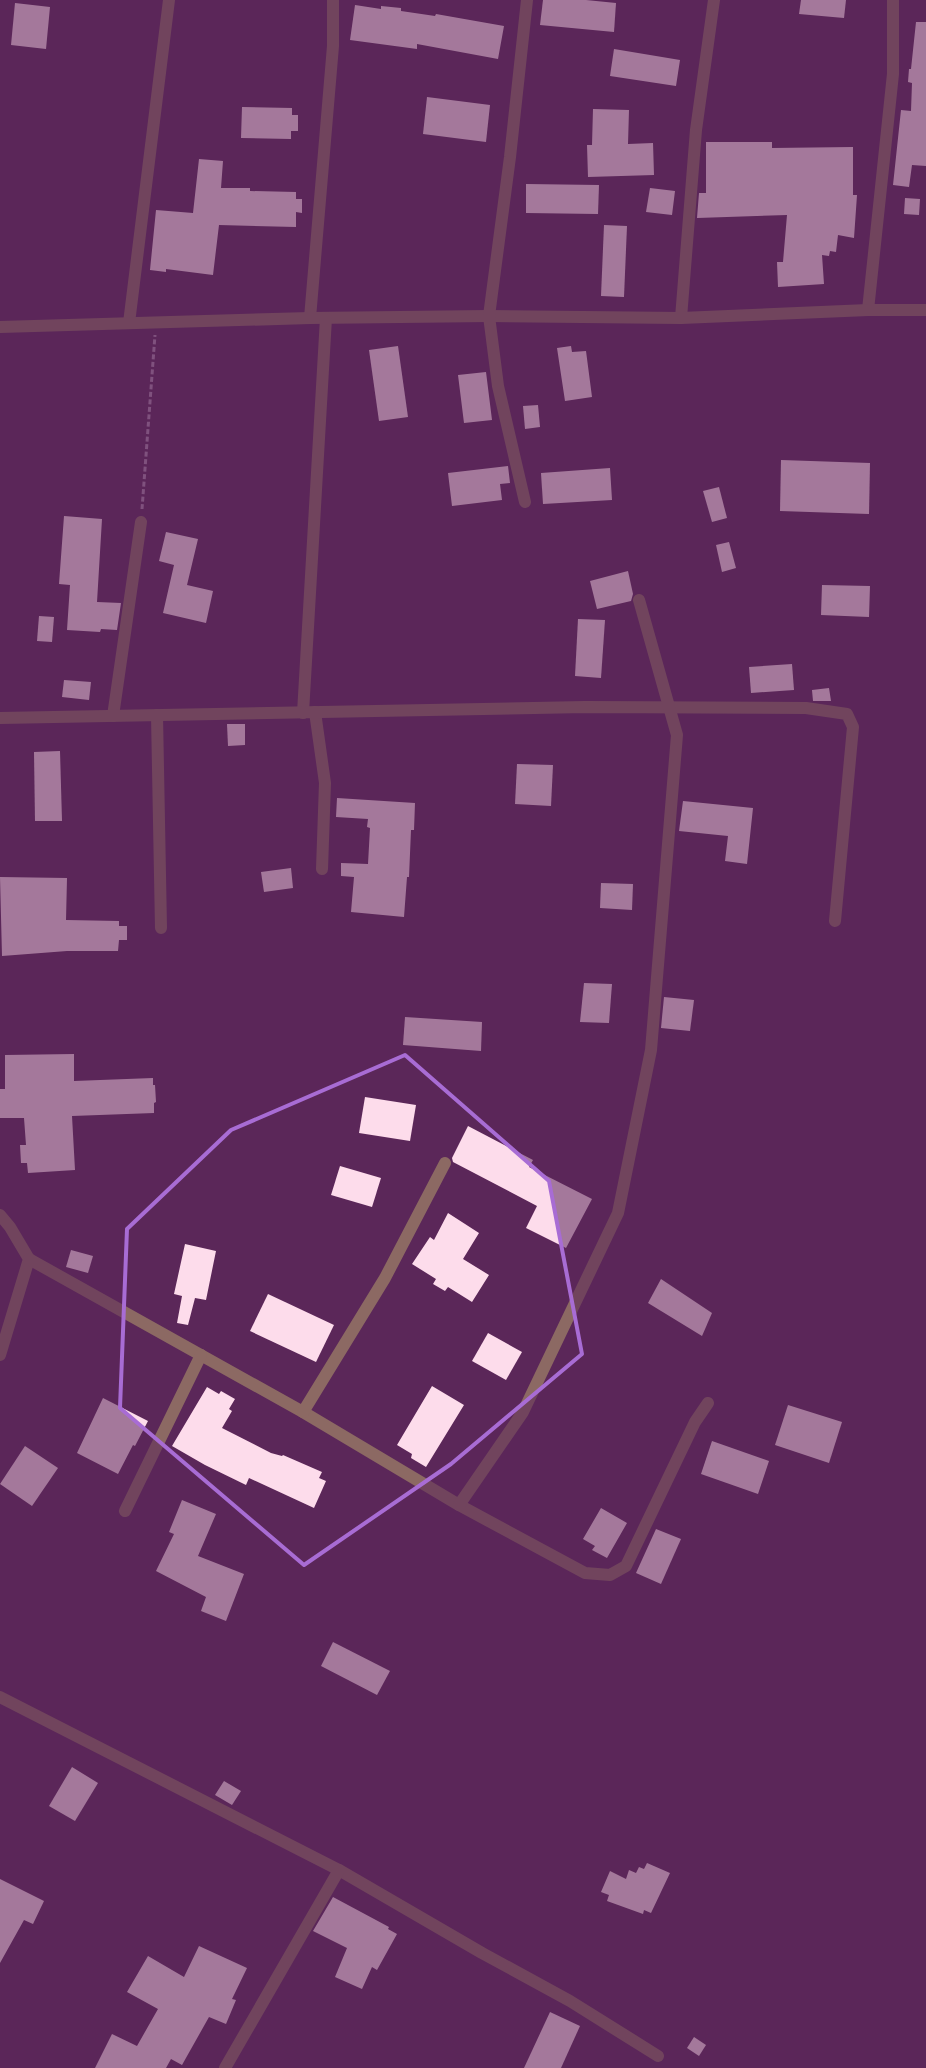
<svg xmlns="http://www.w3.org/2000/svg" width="926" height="2068" viewBox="0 0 926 2068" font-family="'Times New Roman',serif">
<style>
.building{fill:#fddceb}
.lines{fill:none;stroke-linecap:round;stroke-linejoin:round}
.path{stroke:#ac85aa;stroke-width:3;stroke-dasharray:5 2.5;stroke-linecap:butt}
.minor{stroke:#8c6963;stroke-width:12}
.marked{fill:none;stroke:#a86cd4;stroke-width:4;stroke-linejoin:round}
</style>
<rect width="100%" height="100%" fill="#5b2759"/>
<!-- building -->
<g class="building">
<path d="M543,0H586L616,3L614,32L540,25Z"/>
<path d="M801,0H846L844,18L799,14Z"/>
<path d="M15,3L50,7L46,49L11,45Z"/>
<path d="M355,5L381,9V6L401,8V11L435,16L436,14L504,26L498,59L417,44V49L350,40Z"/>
<path d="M916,22H926V166L912,165L909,187L893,185L901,110L911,111L912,83L908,82L909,69H911Z"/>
<path d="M614,49L680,60L676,86L610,76Z"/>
<path d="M427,97L490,105L486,142L423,134Z"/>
<path d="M242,107L292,108V115H298V131H291V139L241,138Z"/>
<path d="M593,109L629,110L628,144L653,143L654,175L588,177L587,145H592Z"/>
<path d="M706,142H772V148L853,147V195H857L854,238L838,235L836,252L830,251L829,256L822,255L824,284L778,287L777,262H783L787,215L697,218L699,193H706Z"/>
<path d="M199,159L223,161L221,188H250V191L296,192V199H302V213L296,212V227L219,225L213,275L166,269V272L150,270L156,210L193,213Z"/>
<path d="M526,184L599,185L598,214L526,213Z"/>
<path d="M650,188L675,191L672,215L646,212Z"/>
<path d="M905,198L920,199L919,215L904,214Z"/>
<path d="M604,225L627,226L624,297L601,296Z"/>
<path d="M398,346L408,417L379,421L369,350Z"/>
<path d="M571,346L572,352L586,351L592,397L565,401L557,348Z"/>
<path d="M486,372L492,420L464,423L458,375Z"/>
<path d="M538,405L540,427L525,429L523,406Z"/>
<path d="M781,460L870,463L869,514L780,511Z"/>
<path d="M508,466L510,483L500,484L502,500L452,506L448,473Z"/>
<path d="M610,468L612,500L543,504L541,473Z"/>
<path d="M719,487L727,518L712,522L703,491Z"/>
<path d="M64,516L102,519L97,602L121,603L117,630L101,629L100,632L67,630L70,585L59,584Z"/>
<path d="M166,532L198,539L187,585L213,591L206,623L163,613L174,565L159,561Z"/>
<path d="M729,542L736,568L722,572L716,545Z"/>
<path d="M628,571L633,594L631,601L597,609L590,581Z"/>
<path d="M822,585L870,586L869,617L821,615Z"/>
<path d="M39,616L54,617L52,642L37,641Z"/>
<path d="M578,619L605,620L601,678L575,676Z"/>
<path d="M792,664L794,690L751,693L749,667Z"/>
<path d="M64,680L91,682L89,700L62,697Z"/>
<path d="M829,688L831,701H813L812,690Z"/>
<path d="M227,724H245V745L228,746Z"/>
<path d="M60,751L62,821H35L34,752Z"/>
<path d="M517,764L553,765L551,806L515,804Z"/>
<path d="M337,798L415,803L414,830H411L409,877H407L404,917L351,912L354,877L341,876V863L368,864L370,828L367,827L368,819L336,817Z"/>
<path d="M683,801L753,808L747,864L725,861L728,836L679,831Z"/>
<path d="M291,868L293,888L264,892L261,872Z"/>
<path d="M0,877L67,878L66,920L119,921V926H127V940H119L118,951H67L2,956Z"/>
<path d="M601,883L633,884L632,910L600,908Z"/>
<path d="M584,983L612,984L609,1023L580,1022Z"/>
<path d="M664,997L694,1000L690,1031L661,1028Z"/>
<path d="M405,1017L482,1022L481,1051L403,1045Z"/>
<path d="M74,1054V1081L153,1078V1085H155L156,1102L154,1103V1113L72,1116L75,1170L28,1173L27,1163H21L20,1145H26L24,1118H0V1089H5V1055Z"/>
<path d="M365,1097L416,1105L410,1141L359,1133Z"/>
<path d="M468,1126L533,1160L529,1167L592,1199L566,1248L526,1228L537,1206L453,1162L452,1158Z"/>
<path d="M340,1166L381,1178L372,1207L331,1195Z"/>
<path d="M448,1213L479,1233L463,1259L489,1275L472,1302L448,1287L445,1291L433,1284L436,1279L412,1264L430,1237L434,1240Z"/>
<path d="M185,1244L216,1251L206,1300L195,1298L188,1325L177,1323L182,1296L174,1294Z"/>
<path d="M71,1250L93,1256L88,1273L66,1267Z"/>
<path d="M661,1279L712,1313L702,1336L648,1303Z"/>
<path d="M268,1294L334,1325L316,1362L250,1331Z"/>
<path d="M488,1333L522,1352L506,1380L472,1361Z"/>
<path d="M432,1386L464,1405L426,1467L411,1458L412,1454L397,1445Z"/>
<path d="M207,1387L219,1394L221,1391L235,1399L229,1409L232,1411L222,1428L271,1453L282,1456L283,1455L322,1472L319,1478L326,1481L314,1508L249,1478L246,1485L205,1465L172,1446Z"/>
<path d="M103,1398L148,1421L135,1446L133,1445L118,1474L77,1453Z"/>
<path d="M788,1405L842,1422L829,1463L775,1445Z"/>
<path d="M712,1441L769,1461L758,1494L701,1474Z"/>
<path d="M25,1446L58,1468L32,1506L0,1484Z"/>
<path d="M182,1500L216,1514L198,1556L244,1574L226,1621L201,1611L206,1597L156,1571L174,1534L169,1532Z"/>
<path d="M601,1508L627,1523L607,1558L592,1550L595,1546L583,1539Z"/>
<path d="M656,1529L681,1539L661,1584L636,1573Z"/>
<path d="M333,1642L390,1671L377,1695L321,1666Z"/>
<path d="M72,1767L98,1783L75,1821L49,1806Z"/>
<path d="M224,1781L241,1791L232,1805L215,1795Z"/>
<path d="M647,1863L670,1873L651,1913L644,1910L643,1914L607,1901L609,1895L601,1892L610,1871L626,1879L629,1870L636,1873L639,1867L644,1869Z"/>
<path d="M0,1879L44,1901L33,1924L24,1920L0,1963Z"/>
<path d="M333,1897L389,1927L388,1929L397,1934L377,1970L372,1967L362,1989L335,1977L347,1948L313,1931Z"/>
<path d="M199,1946L247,1968L232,1999L236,2000L226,2024L209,2017L182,2065L171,2059L166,2068H95L112,2034L137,2046L158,2009L127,1992L148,1956L184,1977Z"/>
<path d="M550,2012L580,2026L561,2068H524Z"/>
<path d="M694,2037L706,2045L699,2056L687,2048Z"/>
</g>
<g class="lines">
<!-- path -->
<path class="path" d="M142,509L155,335"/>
<!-- minor -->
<g class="minor">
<path d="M868,310L893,74V0"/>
<path d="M310,318L333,46V0"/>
<path d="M681,318L696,130L714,0"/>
<path d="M129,323L169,0"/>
<path d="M0,327L310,318L489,316L681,318L868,310H926"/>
<path d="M525,502L498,386L489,316L510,157L527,0"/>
<path d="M315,712L325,783L322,869"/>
<path d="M303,713L326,318"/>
<path d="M157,715L161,928"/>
<path d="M113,716L141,522"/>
<path d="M0,718L585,707L806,708L847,714L853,727L835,921"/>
<path d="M0,1215L10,1227L29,1259L0,1355"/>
<path d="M29,1259L303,1412L459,1505L585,1573L610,1575L626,1566L695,1422L708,1403"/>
<path d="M303,1412L385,1278L445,1163"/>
<path d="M459,1505L523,1412L618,1213L651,1050L677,735L639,600"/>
<path d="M125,1511L201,1355"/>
<path d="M0,1697L339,1870L482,1953L570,2001L658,2056"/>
<path d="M225,2068L339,1870"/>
</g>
</g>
<!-- marked area -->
<path d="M0 0H926V2068H0ZM405,1055L549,1181L582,1354L451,1464L304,1565L120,1408L127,1229L231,1130Z" fill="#5b2759" fill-opacity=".55" fill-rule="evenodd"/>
<path class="marked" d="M405,1055L549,1181L582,1354L451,1464L304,1565L120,1408L127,1229L231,1130Z"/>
</svg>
